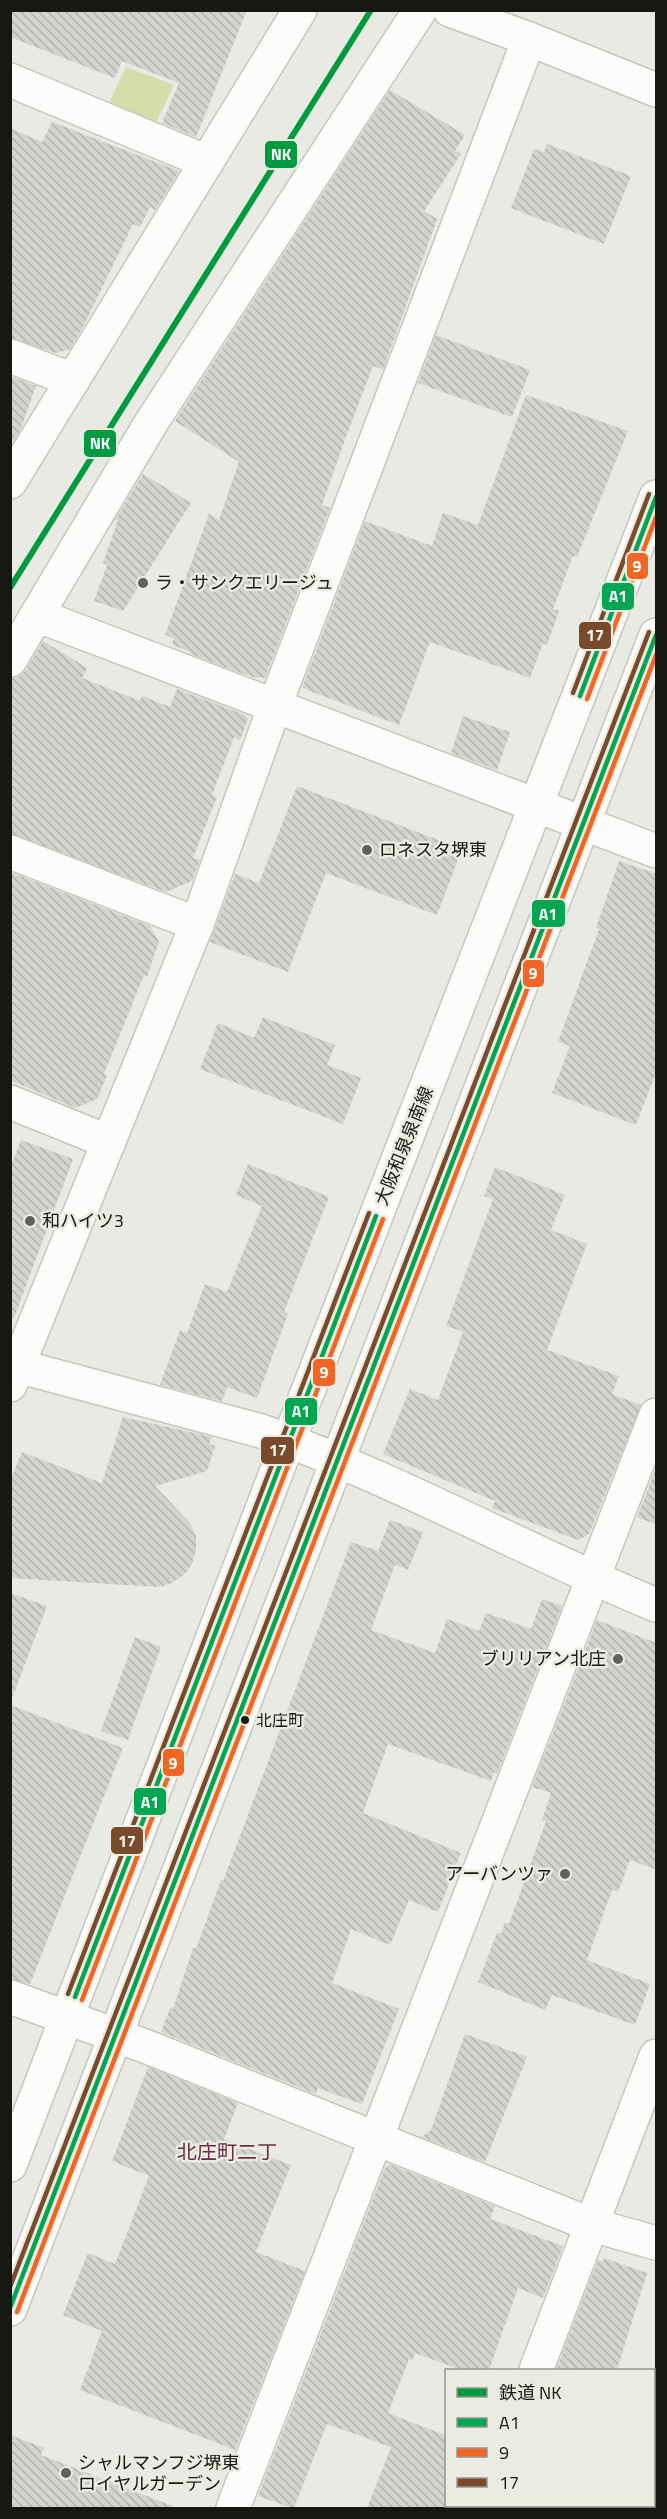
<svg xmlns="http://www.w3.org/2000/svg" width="667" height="2519" viewBox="0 0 667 2519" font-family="'Titillium Web','Noto Sans JP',sans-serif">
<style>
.park{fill:#d7dcab}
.building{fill:url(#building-back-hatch)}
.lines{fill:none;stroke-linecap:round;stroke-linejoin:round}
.street-casing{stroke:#c5c5c1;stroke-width:36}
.primary-casing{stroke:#c5c5c1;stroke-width:36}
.street{stroke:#fcfcfb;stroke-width:33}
.primary{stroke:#fcfcfb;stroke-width:33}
.bus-1-casing{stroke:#eaece2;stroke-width:9}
.bus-2-casing{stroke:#eaece2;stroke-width:9}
.bus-3-casing{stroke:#eaece2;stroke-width:9}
.bus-1{stroke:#00a651;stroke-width:4.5}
.bus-2{stroke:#f26522;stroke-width:4.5}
.bus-3{stroke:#7a4b2a;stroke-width:4.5}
.rail-1-casing{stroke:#eaece2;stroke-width:10}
.rail-1{stroke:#009a41;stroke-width:6}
.poi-dot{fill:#60615d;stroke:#eaece2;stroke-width:2}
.bus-dot{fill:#171714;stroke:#eaece2;stroke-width:2}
.labels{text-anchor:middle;stroke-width:5;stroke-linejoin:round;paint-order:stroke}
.bus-label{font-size:16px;fill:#171714;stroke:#eaece2;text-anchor:start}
.poi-label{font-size:18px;fill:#171714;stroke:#eaece2;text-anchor:start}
.street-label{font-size:18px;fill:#171714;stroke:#eaece2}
.neighbourhood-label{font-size:20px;fill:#6c2c4c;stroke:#eaece2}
.line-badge{stroke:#eaece2;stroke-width:2}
.badge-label{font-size:16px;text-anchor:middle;font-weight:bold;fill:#fff}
</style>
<defs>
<pattern id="building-back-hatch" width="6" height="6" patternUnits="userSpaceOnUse" patternTransform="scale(1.5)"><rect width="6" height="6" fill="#d3d3cf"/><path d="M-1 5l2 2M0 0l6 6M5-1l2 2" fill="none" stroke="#b4b4b1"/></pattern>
</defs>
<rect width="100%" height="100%" fill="#e9eae4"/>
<!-- park -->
<path class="park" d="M126,67L174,85L156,123L109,103Z"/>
<!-- building -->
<g class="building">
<path d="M10,10H247L196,137L162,123L179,83L122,61L115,78L10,37Z"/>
<path d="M390,90L465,135L455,151L461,154L424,211L437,219L383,370L373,366L346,437L322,505L330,508L265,678L252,677L190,654L191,652L172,645L174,638L165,635L209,514L219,520L239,462L175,421Z"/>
<path d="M52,122L179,171L155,210L150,207L140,227L133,224L84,325L70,349L56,353L10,338V128L42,142Z"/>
<path d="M547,144L631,176L604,244L511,208L534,149L544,152Z"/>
<path d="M436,335L530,370L512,417L418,383Z"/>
<path d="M10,376L36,386L20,431L10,445Z"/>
<path d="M526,395L628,431L577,557L573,556L553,609L559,611L547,645L543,643L530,678L430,642L399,725L302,688L365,521L432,546L443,513L478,525Z"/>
<path d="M143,474L191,503L123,611L94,601L107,565L103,563L118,520H115Z"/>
<path d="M43,641L87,668L82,678L140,701L142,696L170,707L177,689L245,715L248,719L240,740L234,737L212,795L217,797L193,858L200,860L192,881L166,892L10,834V679L20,676L26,670Z"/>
<path d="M463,716L510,732L497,770L451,753Z"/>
<path d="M297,786L462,849L437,915L326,873L288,972L210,942L235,874L259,883Z"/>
<path d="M619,861L657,874V1070L636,1125L552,1093L570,1046L558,1042L599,929L596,928Z"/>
<path d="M10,872L150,926L159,942L147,977L144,975L104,1074L107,1075L97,1099L75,1108L10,1080Z"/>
<path d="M263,1017L335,1045L327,1065L361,1078L343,1124L200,1069L218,1023L254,1038Z"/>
<path d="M21,1140L73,1159L14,1318L10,1317V1168Z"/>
<path d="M248,1164L329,1197L284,1312L288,1314L257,1398L227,1387L222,1401L160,1385L180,1330L187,1333L205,1284L227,1292L262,1206L236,1195Z"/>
<path d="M495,1167L565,1195L551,1230L587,1244L547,1350L619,1376L612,1394L641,1405L589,1534L578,1540L492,1508L495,1501L383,1454L410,1389L438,1400L463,1332L446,1326L493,1199L484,1196Z"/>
<path d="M123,1417L212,1437L209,1444L215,1446L207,1471L155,1486L190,1523L196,1536V1550L192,1564L184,1575L172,1583L159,1587L10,1578V1482L22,1452L102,1483Z"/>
<path d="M657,1466V1525L637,1517Z"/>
<path d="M390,1520L423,1532L408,1570L395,1565L371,1630L435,1653L447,1619L479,1631L486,1613L531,1629L542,1599L562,1606L497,1774L494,1772L491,1781L388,1744L363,1813L461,1853L438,1912L409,1900L390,1945L351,1929L332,1983L399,2009L362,2104L318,2088L316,2094L161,2032L170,2008L173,2009L193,1948L196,1949L221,1880L223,1881L351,1542L378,1551Z"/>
<path d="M10,1593L47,1606L13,1696L10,1695Z"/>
<path d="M597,1620L657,1643V1870L630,1860L618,1892L612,1890L587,1960L650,1984L635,2025L552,1995L545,2010L478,1982L497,1933L501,1934L505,1922L509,1924L546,1821L542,1820L551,1793L532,1787Z"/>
<path d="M135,1637L161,1647L128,1740L101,1731Z"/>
<path d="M10,1705L123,1748L30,1984L10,1979Z"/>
<path d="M465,2034L527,2057L485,2162L422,2137L431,2130Z"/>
<path d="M148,2067L238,2103L224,2139L291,2165L256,2252L305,2271L235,2450L80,2390L102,2331L63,2315L88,2253L115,2264L149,2176L112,2161Z"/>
<path d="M389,2164L495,2206L490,2219L563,2246L543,2298L518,2288L489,2370H461L415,2353L412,2361L409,2359L388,2413L447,2436V2508H367L391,2447L327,2424L294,2508H292L258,2496L385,2168Z"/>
<path d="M604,2258L647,2273L617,2370H556L598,2260L603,2262Z"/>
<path d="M10,2435L44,2448L41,2455L173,2506V2508H10Z"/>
</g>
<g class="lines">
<defs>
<g id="street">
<path d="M450,10L529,39L656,90"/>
<path d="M10,80L207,162"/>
<path d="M10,356L73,380"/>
<path d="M10,482L300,10"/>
<path d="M39,616L656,851"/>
<path d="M10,660L151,423L420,10"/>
<path d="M10,852L197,924"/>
<path d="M10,1102L109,1142"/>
<path d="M10,1364L261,1431C397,1479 523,1550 656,1605"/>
<path d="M10,1385L197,924L275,705L529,39"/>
<path d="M10,1997L145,2046L592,2225L656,2243"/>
<path d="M536,2370L656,2056"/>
<path d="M233,2508L656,1415"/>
<path d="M483,2508L485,2506"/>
</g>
<g id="primary">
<path d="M10,2165L276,1473L656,497"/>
<path d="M10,2309L656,635"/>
</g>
</defs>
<!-- street casing -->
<use href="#street" class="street-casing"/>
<!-- primary casing -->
<use href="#primary" class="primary-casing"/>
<!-- street -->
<use href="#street" class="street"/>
<!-- primary -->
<use href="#primary" class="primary"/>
<defs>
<g id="bus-1">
<path d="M580,696L656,497"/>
<path d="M75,1997L376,1216"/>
<path d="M10,2308L656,635"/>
</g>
<g id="bus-2">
<path d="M587,699L656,517"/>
<path d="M82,2000L383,1219"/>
<path d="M17,2312L656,655"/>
</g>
<g id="bus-3">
<path d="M573,693L649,494"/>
<path d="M68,1994L369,1213"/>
<path d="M10,2287L649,632"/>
</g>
</defs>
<!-- bus-1 casing -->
<use href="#bus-1" class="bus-1-casing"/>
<!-- bus-2 casing -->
<use href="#bus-2" class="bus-2-casing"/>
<!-- bus-3 casing -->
<use href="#bus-3" class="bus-3-casing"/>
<!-- bus-1 -->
<use href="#bus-1" class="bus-1"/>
<!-- bus-2 -->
<use href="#bus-2" class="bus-2"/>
<!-- bus-3 -->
<use href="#bus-3" class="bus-3"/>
<defs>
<path id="rail-1" d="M10,588L371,10"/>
</defs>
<!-- rail-1 casing -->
<use href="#rail-1" class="rail-1-casing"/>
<!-- rail-1 -->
<use href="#rail-1" class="rail-1"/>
</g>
<!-- markers -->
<g class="poi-dot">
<circle cx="143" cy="583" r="6"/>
<circle cx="367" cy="850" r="6"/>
<circle cx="30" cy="1221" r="6"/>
<circle cx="618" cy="1659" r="6"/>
<circle cx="565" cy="1874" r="6"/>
<circle cx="66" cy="2473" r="6"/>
</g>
<circle class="bus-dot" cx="245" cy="1720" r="5"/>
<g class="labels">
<!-- bus labels -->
<g class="bus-label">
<text x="256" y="1726">北庄町</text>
</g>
<!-- poi labels -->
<g class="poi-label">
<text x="155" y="589">ラ・サンクエリージュ</text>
<text x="379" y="856">ロネスタ堺東</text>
<text x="42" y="1227">和ハイツ3</text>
<text x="606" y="1665" text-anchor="end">ブリリアン北庄</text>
<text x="553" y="1880" text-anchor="end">アーバンツァ</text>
<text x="78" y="2469">シャルマンフジ堺東<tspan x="78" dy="21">ロイヤルガーデン</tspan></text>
</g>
<!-- street labels -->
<g class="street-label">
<text transform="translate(404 1146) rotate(-68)" y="6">大阪和泉泉南線</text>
</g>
<!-- neighbourhood labels -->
<g class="neighbourhood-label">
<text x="227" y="2159">北庄町二丁</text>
</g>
</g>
<g class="line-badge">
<rect x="264" y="140" width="34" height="29" rx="6" fill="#009a41"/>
<rect x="83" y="429" width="34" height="29" rx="6" fill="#009a41"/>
<rect x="626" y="552" width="23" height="28" rx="6" fill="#f26522"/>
<rect x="601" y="582" width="34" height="29" rx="6" fill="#00a651"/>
<rect x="578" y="621" width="34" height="29" rx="6" fill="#7a4b2a"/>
<rect x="531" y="899" width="35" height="29" rx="6" fill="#00a651"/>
<rect x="522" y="959" width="23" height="29" rx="6" fill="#f26522"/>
<rect x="312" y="1358" width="24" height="29" rx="6" fill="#f26522"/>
<rect x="284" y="1397" width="34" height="29" rx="6" fill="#00a651"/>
<rect x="260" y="1436" width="35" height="29" rx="6" fill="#7a4b2a"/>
<rect x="162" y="1748" width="23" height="29" rx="6" fill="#f26522"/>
<rect x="133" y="1787" width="34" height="29" rx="6" fill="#00a651"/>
<rect x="110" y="1826" width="34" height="29" rx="6" fill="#7a4b2a"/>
</g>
<g class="badge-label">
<text x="281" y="160">NK</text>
<text x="100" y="449">NK</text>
<text x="637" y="572">9</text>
<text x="618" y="602">A1</text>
<text x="595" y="641">17</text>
<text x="548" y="920">A1</text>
<text x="533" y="979">9</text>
<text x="324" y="1378">9</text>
<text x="301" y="1417">A1</text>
<text x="278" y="1456">17</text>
<text x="173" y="1769">9</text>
<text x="150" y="1808">A1</text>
<text x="127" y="1847">17</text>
</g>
<!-- border -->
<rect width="667" height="2519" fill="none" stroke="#171714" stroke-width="24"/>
<!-- legend -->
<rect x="445" y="2369" width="210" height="138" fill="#eaece2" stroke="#969790" stroke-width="1.5"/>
<rect x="457" y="2388" width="30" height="9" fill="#009a41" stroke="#969790" stroke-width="1.5"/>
<text x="499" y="2399" font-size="18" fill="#171714">鉄道 NK</text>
<rect x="457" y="2418" width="30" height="9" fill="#00a651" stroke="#969790" stroke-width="1.5"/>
<text x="499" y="2429" font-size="18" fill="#171714">A1</text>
<rect x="457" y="2448" width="30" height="9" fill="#f26522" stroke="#969790" stroke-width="1.5"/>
<text x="499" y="2459" font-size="18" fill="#171714">9</text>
<rect x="457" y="2478" width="30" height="9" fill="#7a4b2a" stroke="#969790" stroke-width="1.5"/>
<text x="499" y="2489" font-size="18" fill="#171714">17</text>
</svg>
